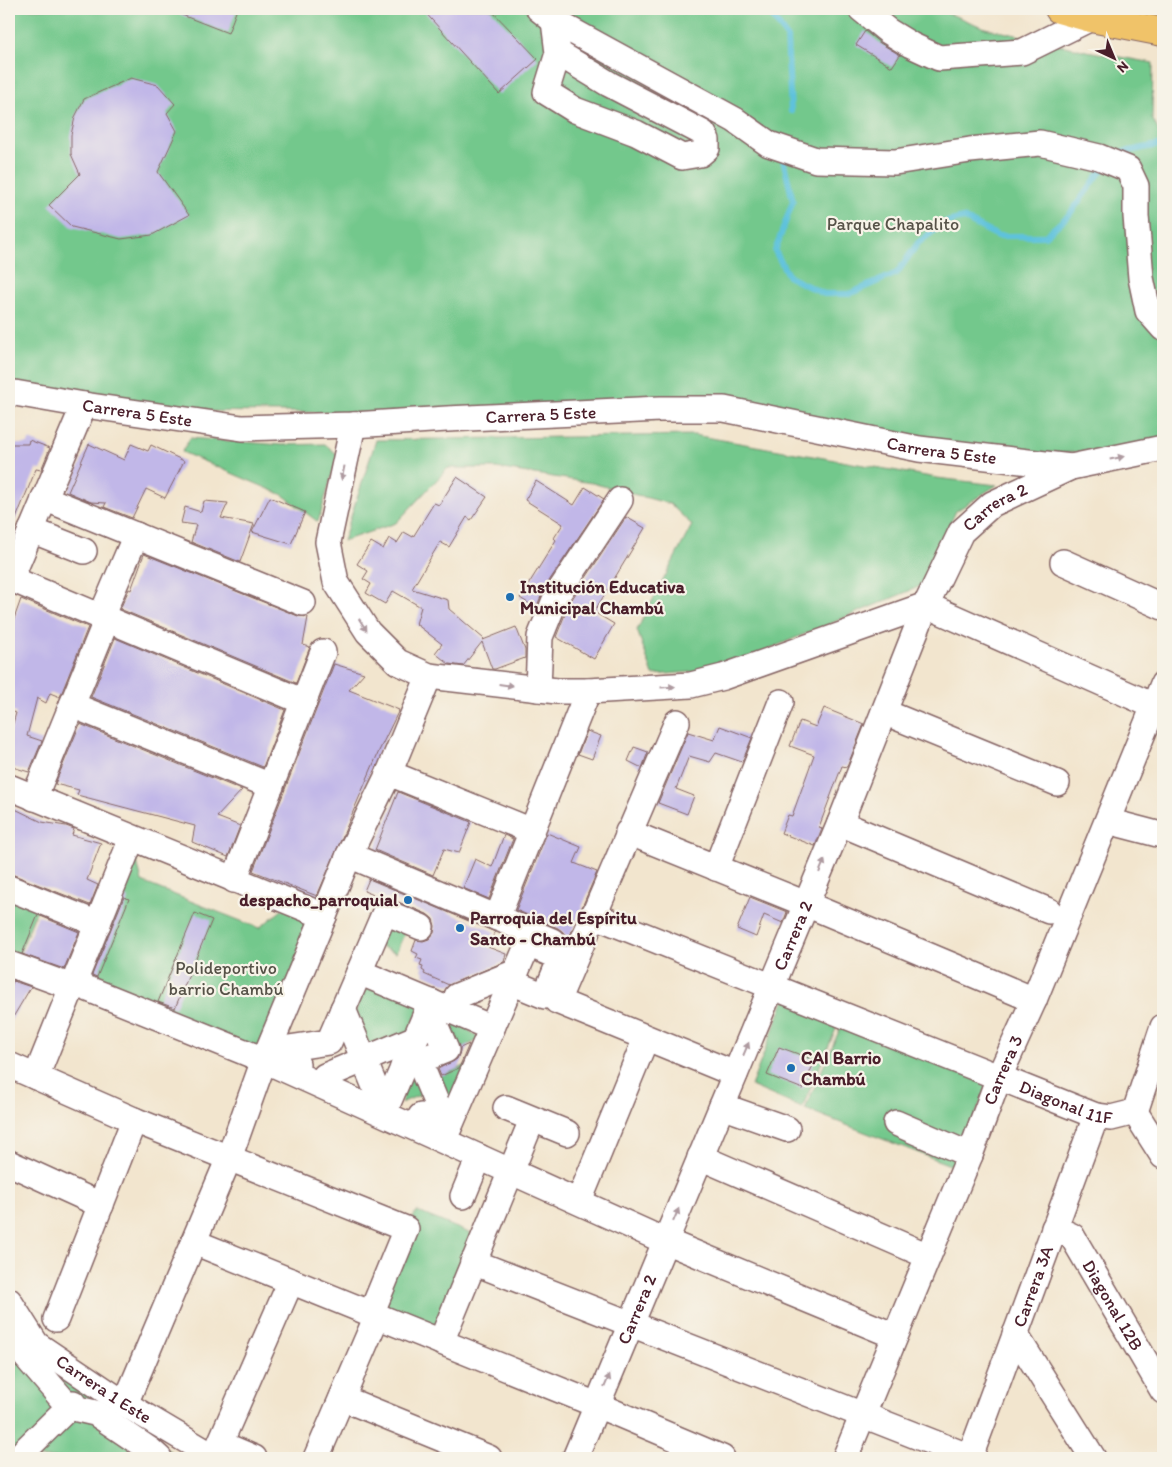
<svg xmlns="http://www.w3.org/2000/svg" width="1172" height="1467" viewBox="0 0 1172 1467" font-family="Itim,sans-serif">
<style>
.green{fill:#73c88c;stroke:#5e745c}
.lines{fill:none;stroke-linecap:round;stroke-linejoin:round}
.stream{stroke:#5ec2dc;stroke-width:6}
.building{fill:#c1b7e8}
.minor-casing{stroke:#856464;stroke-width:28}
.major-casing{stroke:#856464;stroke-width:30}
.minor{stroke:#fff;stroke-width:25}
.major{stroke:#f0c369;stroke-width:28}
.oneway{fill:#ae9aa0}
.poi-dot{fill:#1f6fb2;stroke:#f7f3e8;stroke-width:2}
.labels{text-anchor:middle;stroke-width:4.5;stroke-linejoin:round;paint-order:stroke}
.park-label{font-size:18px;fill:#565248;stroke:#f7f3e8}
.street-label{font-size:18px;fill:#4a1f2b;stroke:#f7f3e8}
.poi-label{font-size:18px;font-weight:bold;fill:#4a1f2b;stroke:#f7f3e8;text-anchor:start}
</style>
<rect width="100%" height="100%" fill="#f7f3e8"/>
<filter id="ink" filterUnits="userSpaceOnUse"><feTurbulence type="fractalNoise" baseFrequency=".02" numOctaves="2"/><feDisplacementMap in="SourceGraphic" scale="10" xChannelSelector="R" yChannelSelector="G"/><feConvolveMatrix kernelMatrix="1 2 1 2 8 2 1 2 1" color-interpolation-filters="sRGB"/></filter>
<filter id="wash" filterUnits="userSpaceOnUse"><feTurbulence type="fractalNoise" baseFrequency=".0096" numOctaves="4" result="noise"/><feDisplacementMap in="SourceGraphic" scale="20" xChannelSelector="R" yChannelSelector="G"/><feGaussianBlur stdDeviation="1.12" result="paint"/><feColorMatrix in="noise" values="0 0 0 0 0 0 0 0 0 0 0 0 0 0 0 0 0 1.4 0 .05"/><feComposite in="paint" operator="in"/></filter>
<g filter="url(#wash)">
<rect width="100%" height="100%" fill="#f2e5ce"/>
<!-- green -->
<g class="green">
<path d="M9,9H938L985,28L1087,51L1153,63L1152,118L1163,140V440L1104,451L1019,454L775,422L380,413L183,411L9,388Z"/>
<path d="M694,435L937,478L997,485L956,511L921,586L718,670L653,675L637,630L692,525L670,504L592,483L496,468H448L396,523L343,541L376,440Z"/>
<path d="M190,438L282,445L325,444L338,455L318,522L283,495L182,452Z"/>
<path d="M133,845L142,882L259,928L287,906L317,918L260,1055L80,981Z"/>
<path d="M9,890L40,902L15,964L9,962Z"/>
<path d="M387,916L408,925L396,953L375,944Z"/>
<path d="M368,981L421,1003L407,1038L366,1054L352,1020Z"/>
<path d="M785,999L839,1022L802,1108L751,1086Z"/>
<path d="M437,1010L482,1039L451,1052Z"/>
<path d="M842,1024L989,1080L955,1167L805,1109Z"/>
<path d="M472,1063L448,1120L431,1080Z"/>
<path d="M412,1068L427,1092L401,1103Z"/>
<path d="M416,1211L479,1237L440,1337L375,1312Z"/>
<path d="M9,1320L95,1399L180,1458H9Z"/>
</g>
<g class="lines">
<!-- stream -->
<g class="stream">
<path d="M767,9L787,37L791,111"/>
<path d="M1114,154L1163,144"/>
<path d="M783,159L793,201L775,251L789,277L824,294H849L897,273L918,243L944,223L963,218L998,236H1045L1069,215L1102,170"/>
</g>
</g>
<g id="blocks">
<!-- building -->
<g class="building">
<path d="M169,9H237L228,33L169,10Z"/>
<path d="M422,9H490L538,59L499,94Z"/>
<path d="M865,31L880,43L900,55L892,67L856,45Z"/>
<path d="M131,78L158,85L175,104L167,113L177,131L158,172L189,215L152,235L121,239L72,227L49,205L80,174L71,154V135L75,117L84,99Z"/>
<path d="M29,440L50,448L41,470L36,469L9,536V444H28Z"/>
<path d="M89,444L124,460L131,444L148,451L151,445L184,461L165,498L146,489L132,518L104,507L106,503L91,502L68,492Z"/>
<path d="M457,477L487,497L471,520L467,517L449,547L440,542L412,589L448,600L449,609L484,639L483,640L516,627L525,650V658L495,669H492L482,642L463,666L449,664L435,653L442,644L416,624L421,607L393,591L385,604L366,593L371,584L363,579L368,571L357,564L371,542L383,549L389,538L397,543L404,532L413,537L434,503L439,505Z"/>
<path d="M536,481L574,505L585,487L604,499L545,587L536,608L520,598L556,540L554,538L563,524L525,500Z"/>
<path d="M270,497L305,512L291,544L252,532Z"/>
<path d="M204,501L228,503L221,518L254,524L240,562L191,542L196,525L181,523L185,507L201,512Z"/>
<path d="M626,517L645,528L594,612L614,624L594,659L556,637L570,602Z"/>
<path d="M144,554L298,616L308,617L303,645L310,647L296,683L120,609L129,589L131,590Z"/>
<path d="M21,599L88,627L60,697L50,693L46,703L37,698L27,736L42,741L29,772L9,766V737L16,713L9,710V633Z"/>
<path d="M115,638L285,710L263,767L91,697Z"/>
<path d="M334,664L364,673L349,690L399,710L379,751L317,896L253,871Z"/>
<path d="M824,708L864,724L847,767L842,766L819,827L822,828L815,846L781,833L788,815L792,816L814,755L790,746L800,721L816,727Z"/>
<path d="M80,724L242,790L217,817L240,826L228,857L192,842L195,826L77,795L79,790L55,784Z"/>
<path d="M720,726L752,738L742,762L716,753L710,762L689,756L676,789L694,796L687,814L658,803L688,732L714,740Z"/>
<path d="M587,731L601,736L592,759L578,754Z"/>
<path d="M634,747L648,752L642,768L628,761Z"/>
<path d="M398,792L471,822L459,853L444,849L433,875L375,850Z"/>
<path d="M9,806L42,822L66,826L74,829L72,835L101,843L87,880L98,885L90,905L14,875L9,874Z"/>
<path d="M547,833L581,847L574,863L597,872L568,940L563,932L558,928L516,910Z"/>
<path d="M504,835L513,839L489,899L463,888L475,859L492,867Z"/>
<path d="M369,879L495,932L488,947L506,954L504,962L449,985L424,974L425,972L422,970L423,966L420,965L422,960L416,958L418,954L412,951L416,940L423,941L429,939L434,933L435,926L433,919L427,914L391,899L381,898L364,891Z"/>
<path d="M124,897L129,899L97,977L92,975Z"/>
<path d="M750,897L787,912L783,923L764,915L756,937L737,929Z"/>
<path d="M195,913L212,920L175,1008L158,1002Z"/>
<path d="M38,915L79,932L64,969L22,954Z"/>
<path d="M13,981L31,987L9,1024V992Z"/>
<path d="M469,1044L459,1068L441,1076L438,1069L457,1059L460,1052V1048Z"/>
<path d="M779,1047L815,1060L803,1089L767,1075Z"/>
</g>
</g>
</g>
<g filter="url(#ink)">
<use href="#blocks" fill-opacity="0" stroke="#856464" stroke-width="1"/>
<g class="lines">
<defs>
<g id="minor">
<path d="M539,9L554,21L735,120L769,144L816,160L895,162L970,150L1040,143L1099,157L1128,169L1136,186V216L1141,278L1148,311L1163,328"/>
<path d="M861,9L888,31L911,45L939,58L1022,52L1091,18"/>
<path d="M554,21L558,53L546,92L575,110L636,133L682,157L700,154L707,148V140L703,133L609,84L558,53"/>
<path id="s1" d="M9,392L84,405L242,428L353,425L447,419L660,409H724L919,449L1071,467"/>
<path d="M353,425L328,542L336,582L368,632L398,662L429,676L557,691H588L691,685L723,677L926,605L1154,706"/>
<path d="M44,498L303,603"/>
<path d="M31,530L84,551"/>
<path d="M1063,562L1163,607"/>
<path d="M9,578L304,702"/>
<path d="M9,583L84,405"/>
<path d="M101,617L136,535"/>
<path d="M538,689L540,637L557,595L620,500"/>
<path d="M72,705L271,786"/>
<path d="M884,712L1057,783"/>
<path d="M677,722L557,1001L735,1074"/>
<path d="M389,773L532,831"/>
<path d="M9,787L324,916"/>
<path d="M34,798L107,619"/>
<path d="M840,823L1049,911"/>
<path d="M1115,823L1161,835"/>
<path d="M628,832L806,904L1034,1000"/>
<path d="M349,855L552,941"/>
<path d="M716,868L781,702"/>
<path d="M234,880L323,652"/>
<path d="M9,888L98,924"/>
<path id="s2" d="M593,915L1096,1116L1111,1118L1135,1112"/>
<path d="M497,918L588,691"/>
<path d="M9,964L72,987L76,984L264,1060L665,1241L895,1336"/>
<path d="M359,972L492,1028"/>
<path d="M457,996L516,972"/>
<path d="M343,1009L380,1099"/>
<path d="M419,1061L446,1050L428,1008"/>
<path d="M297,1064L281,1056L278,1052L282,1049L329,1042L385,912L421,927"/>
<path d="M9,1065L134,1120L406,1229L371,1314"/>
<path d="M403,1067L419,1061L446,1126"/>
<path d="M325,1076L416,1038"/>
<path d="M36,1077L132,838"/>
<path d="M388,1103L431,1002"/>
<path d="M722,1106L787,1129"/>
<path d="M506,1108L567,1133"/>
<path d="M1135,1112L1163,1027"/>
<path d="M1135,1112L1163,1156"/>
<path d="M421,1116L449,1128L528,944L561,958L545,996L511,982"/>
<path d="M896,1123L970,1155"/>
<path d="M700,1157L928,1256"/>
<path d="M9,1163L101,1205"/>
<path d="M463,1196L479,1157"/>
<path d="M579,1201L646,1038"/>
<path id="s3" d="M1054,1228L1072,1236L1163,1391"/>
<path d="M194,1242L597,1405L722,1458"/>
<path d="M473,1262L970,1457"/>
<path id="s4" d="M9,1301L36,1344L125,1404L216,1458"/>
<path d="M56,1319L134,1120"/>
<path d="M1015,1334L1093,1458"/>
<path d="M9,1337L69,1407L95,1413L150,1450L159,1458"/>
<path d="M441,1342L532,1120"/>
<path d="M342,1398L489,1458"/>
<path d="M125,1404L229,1158L264,1060L324,916L349,855L389,773L429,676"/>
<path d="M221,1444L254,1458"/>
<path d="M214,1457L291,1281"/>
<path id="s5" d="M970,1457L1096,1116"/>
<path d="M17,1458L73,1403"/>
<path d="M316,1458L377,1316"/>
<path id="s6" d="M575,1458L840,823L926,605L961,532L992,504L1071,467L1163,448"/>
<path id="s7" d="M845,1458L970,1155L999,1077L1034,1000L1163,684"/>
</g>
<path id="major" d="M1059,9L1091,18L1163,32"/>
</defs>
<!-- minor casing -->
<use href="#minor" class="minor-casing"/>
<!-- major casing -->
<use href="#major" class="major-casing"/>
<!-- minor -->
<use href="#minor" class="minor"/>
<!-- major -->
<use href="#major" class="major"/>
</g>
<!-- one-way arrows -->
<defs><path id="oneway-solid" d="M-6-.8H1V-3.2L6.5 0L1 3.2V.8H-6Z" transform="scale(1.25)"/></defs>
<g class="oneway">
<use href="#oneway-solid" transform="translate(1117 458) rotate(-12)"/>
<use href="#oneway-solid" transform="translate(343 473) rotate(102)"/>
<use href="#oneway-solid" transform="translate(363 625) rotate(57)"/>
<use href="#oneway-solid" transform="translate(506 685) rotate(7)"/>
<use href="#oneway-solid" transform="translate(668 687) rotate(-3)"/>
<use href="#oneway-solid" transform="translate(822 866) rotate(-67)"/>
<use href="#oneway-solid" transform="translate(746 1049) rotate(-67)"/>
<use href="#oneway-solid" transform="translate(676 1215) rotate(-67)"/>
<use href="#oneway-solid" transform="translate(607 1381) rotate(-67)"/>
</g>
</g>
<!-- markers -->
<g class="poi-dot">
<circle cx="510" cy="597" r="5"/>
<circle cx="408" cy="900" r="5"/>
<circle cx="460" cy="928" r="5"/>
<circle cx="791" cy="1068" r="5"/>
</g>
<g class="labels">
<!-- park labels -->
<g class="park-label">
<text x="893" y="230">Parque Chapalito</text>
<text x="226" y="974">Polideportivo<tspan x="226" dy="21">barrio Chambú</tspan></text>
</g>
<!-- street labels -->
<g class="street-label">
<text dy="6" stroke="none"><textPath href="#s1" startOffset="130">Carrera 5 Este</textPath></text>
<text dy="6" stroke="none"><textPath href="#s1" startOffset="535">Carrera 5 Este</textPath></text>
<text dy="6" stroke="none"><textPath href="#s1" startOffset="940">Carrera 5 Este</textPath></text>
<text dy="6" stroke="none"><textPath href="#s6" startOffset="1046">Carrera 2</textPath></text>
<text dy="6" stroke="none"><textPath href="#s6" startOffset="566">Carrera 2</textPath></text>
<text dy="6" stroke="none"><textPath href="#s7" startOffset="419">Carrera 3</textPath></text>
<text dy="6" stroke="none"><textPath href="#s2" startOffset="509">Diagonal 11F</textPath></text>
<text dy="6" stroke="none"><textPath href="#s5" startOffset="182">Carrera 3A</textPath></text>
<text dy="6" stroke="none"><textPath href="#s3" startOffset="100">Diagonal 12B</textPath></text>
<text dy="6" stroke="none"><textPath href="#s6" startOffset="161">Carrera 2</textPath></text>
<text dy="6" stroke="none"><textPath href="#s4" startOffset="132">Carrera 1 Este</textPath></text>
</g>
<!-- poi labels -->
<g class="poi-label">
<text x="520" y="593">Institución Educativa<tspan x="520" dy="21">Municipal Chambú</tspan></text>
<text x="398" y="906" text-anchor="end">despacho_parroquial</text>
<text x="470" y="924">Parroquia del Espíritu<tspan x="470" dy="21">Santo - Chambú</tspan></text>
<text x="801" y="1064">CAI Barrio<tspan x="801" dy="21">Chambú</tspan></text>
</g>
</g>
<!-- margin -->
<rect width="1172" height="1467" fill="none" stroke="#f7f3e8" stroke-width="30"/>
<!-- north arrow -->
<g transform="translate(1114 58) rotate(136)" stroke="#f7f3e8" stroke-width="4" paint-order="stroke">
<path d="M0-4L9 19L0 12L-9 19Z" fill="#4a1f2b"/>
<text y="-8" font-size="14" font-weight="bold" text-anchor="middle" fill="#4a1f2b">N</text>
</g>
</svg>
